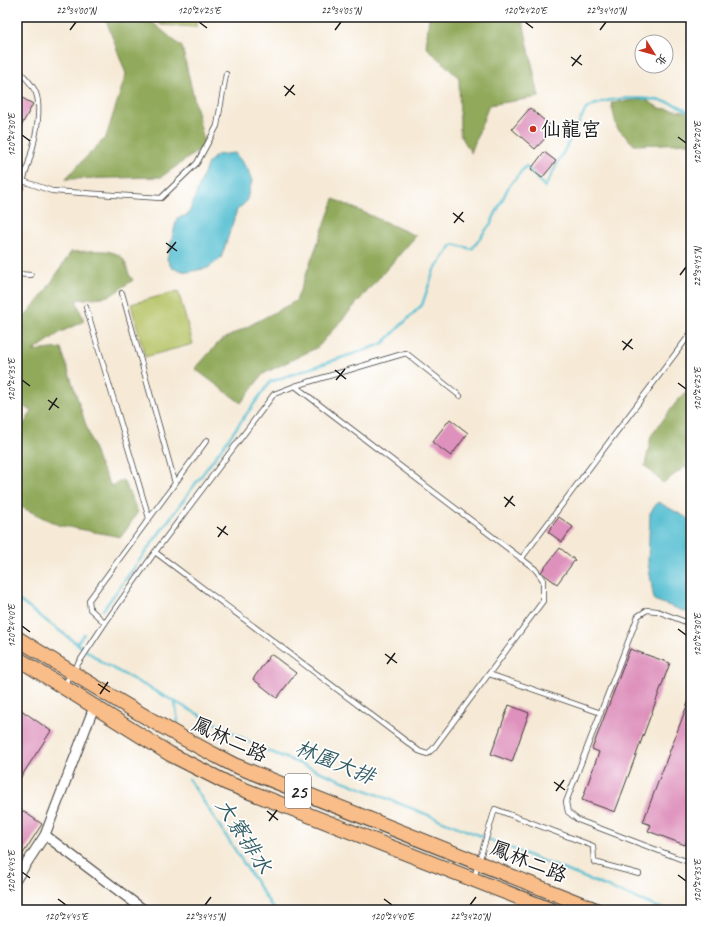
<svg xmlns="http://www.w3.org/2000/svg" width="708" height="927" viewBox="0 0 708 927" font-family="Caveat,'LXGW WenKai TC',sans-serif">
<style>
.green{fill:#b5c365;stroke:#687040}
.forest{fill:#90a95a;stroke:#56623b}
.water{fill:#56bfd2;stroke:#396e77}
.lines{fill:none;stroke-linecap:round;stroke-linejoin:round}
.stream{stroke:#56bfd2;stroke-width:2.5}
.building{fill:#de91bc}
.lane-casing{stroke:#3d3b38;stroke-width:6}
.street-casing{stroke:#3d3b38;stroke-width:11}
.primary-casing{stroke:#3d3b38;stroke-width:16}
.lane{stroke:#fff;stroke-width:4.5}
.street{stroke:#fff;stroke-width:9}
.primary{stroke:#f8bd88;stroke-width:14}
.ticks{fill:none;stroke:#1c1c1c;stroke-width:1.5}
.poi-dot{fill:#c8321e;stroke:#fff;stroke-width:1.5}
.labels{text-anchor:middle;stroke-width:3.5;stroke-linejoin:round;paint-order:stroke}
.shield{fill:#fff;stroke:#606060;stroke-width:1}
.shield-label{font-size:19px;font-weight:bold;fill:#1c1c1c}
.poi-label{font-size:20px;fill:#1c1c1c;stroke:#fff;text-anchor:start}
.street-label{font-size:20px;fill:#1c1c1c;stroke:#fff}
.water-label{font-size:21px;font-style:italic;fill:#335d65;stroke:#fff}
.neatline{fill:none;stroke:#1c1c1c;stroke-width:1.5}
.ticks-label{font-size:10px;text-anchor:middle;fill:#1c1c1c}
</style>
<rect width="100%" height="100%" fill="#fff"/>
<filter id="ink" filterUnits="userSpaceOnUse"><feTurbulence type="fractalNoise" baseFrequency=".025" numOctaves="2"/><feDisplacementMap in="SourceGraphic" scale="8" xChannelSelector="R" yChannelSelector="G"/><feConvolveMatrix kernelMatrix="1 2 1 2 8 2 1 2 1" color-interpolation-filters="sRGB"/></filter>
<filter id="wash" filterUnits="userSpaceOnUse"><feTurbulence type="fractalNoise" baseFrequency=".012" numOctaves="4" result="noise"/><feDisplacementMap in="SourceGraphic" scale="16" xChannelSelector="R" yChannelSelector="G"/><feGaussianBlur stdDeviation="0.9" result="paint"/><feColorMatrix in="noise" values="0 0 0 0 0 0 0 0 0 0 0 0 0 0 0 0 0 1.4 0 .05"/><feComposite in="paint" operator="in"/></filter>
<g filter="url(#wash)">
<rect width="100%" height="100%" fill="#f6ead7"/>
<!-- green -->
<g class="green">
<path d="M153,17H196V27L161,25Z"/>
<path d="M178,291L193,344L145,357L131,304Z"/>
</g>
<!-- forest -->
<g class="forest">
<path d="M105,17H146L182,47L205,146L161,177L65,179L106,137L126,74Z"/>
<path d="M429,17H522L539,97L489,105L471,153L460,134L459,78L426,47Z"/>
<path d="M645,99L659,108L691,112V143L634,145L617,128L611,103Z"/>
<path d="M334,199L416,236L318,347L263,374L241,403L195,369L220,341L296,301Z"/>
<path d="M71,252C85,252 115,246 124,260C128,267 126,272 133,280L110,296L76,300L84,321L61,332L33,351L61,348L98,462L111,486L123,480L138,512L121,537L58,525L17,505V435L32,411L17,403V326L45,292Z"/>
<path d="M691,388V472L685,467L663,483L645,466L651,436L678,400Z"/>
</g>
<!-- water -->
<g class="water">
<path d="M235,153L248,170L252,181L246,202L237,210L221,258L208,268L187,272L172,268L167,259L177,218L188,215L208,163L217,155Z"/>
<path d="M658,502L691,520V614L654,600L648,562L650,513Z"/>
</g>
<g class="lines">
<!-- stream -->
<g class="stream">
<path d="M17,599L103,663L261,748L665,910"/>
<path d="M103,610L270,382L382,344L422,305L434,270L453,244L472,249L491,223L509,186L526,166L545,187L586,109C612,93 667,95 691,113"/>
<path d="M77,643L84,634"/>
<path d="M175,702L178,722"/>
<path d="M189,779L274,910"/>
</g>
</g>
<g id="blocks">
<!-- building -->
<g class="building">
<path d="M17,95L33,104L17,134Z"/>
<path d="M530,108L554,129L535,149L512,129Z"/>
<path d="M544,152L556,161L542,178L531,169Z"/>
<path d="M450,419L468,433L451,456L432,442Z"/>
<path d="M559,517L573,527L562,542L548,532Z"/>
<path d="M560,548L575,560L557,584L541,572Z"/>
<path d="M630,649L670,663L615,812L582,800L599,752L592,749Z"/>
<path d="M271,654L296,673L277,698L253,679Z"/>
<path d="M691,695V830L685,845L648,831L651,825L643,822Z"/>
<path d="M509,705L529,713L512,762L491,754Z"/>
<path d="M17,707L51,731L17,783Z"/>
<path d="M17,807L42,824L19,860L26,865L17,879Z"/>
</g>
</g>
</g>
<g filter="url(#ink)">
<use href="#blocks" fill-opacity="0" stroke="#3d3b38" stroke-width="1"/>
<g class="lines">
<defs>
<g id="lane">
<path d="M17,69C24,76 32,83 36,93C45,117 26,174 17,198"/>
<path d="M23,181L52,191L161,198L197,163L217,126L226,74"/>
<path d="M17,274L31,275"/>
<path d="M122,293L175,483"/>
<path d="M86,307L149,518"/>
<path d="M155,552L419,751L427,754L433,749L543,601V580L535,569L295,386"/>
<path d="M521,559L691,333"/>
<path d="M105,623L90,609L89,600L207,440"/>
<path d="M691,624L657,611L647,610L638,616L566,802L568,812L578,820L691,863"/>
<path d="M489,674L601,713"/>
<path d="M64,685L105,623L155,552L274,394L295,386L406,353L460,396"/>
<path d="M474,878L495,809L593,846L594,862L639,874"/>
</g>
<g id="street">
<path d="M94,707L45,835L144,910"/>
<path d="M17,878L45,835"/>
</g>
<g id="primary">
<path d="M17,638C88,683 159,727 234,765L596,910"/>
<path d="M17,658L170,754L227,783L551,910"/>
</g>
</defs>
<!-- lane casing -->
<use href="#lane" class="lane-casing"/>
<!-- street casing -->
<use href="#street" class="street-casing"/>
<!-- primary casing -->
<use href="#primary" class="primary-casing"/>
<!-- lane -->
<use href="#lane" class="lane"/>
<!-- street -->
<use href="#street" class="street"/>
<!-- primary -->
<use href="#primary" class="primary"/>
</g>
</g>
<!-- ticks -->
<path class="ticks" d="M199,22L207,28M525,22L533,28M70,30L76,22M335,30L341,22M600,30L606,22M571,57L582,65M572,66L581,55M284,86L295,95M285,96L294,85M22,135L30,141M678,137L686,143M453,213L464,222M454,223L463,212M166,243L177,251M167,253L176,242M680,275L686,267M622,341L633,349M623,350L632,339M335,370L346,379M22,380L30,386M336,380L345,369M678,383L686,389M48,400L59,408M49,410L57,398M504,497L515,506M505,507L513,496M217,527L228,535M218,537L226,526M22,626L30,632M678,629L686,635M385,654L397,663M387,664L395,653M98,684L110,692M100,694L108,682M554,782L565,790M556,791L564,780M267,811L278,820M269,821L277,810M22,872L30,878M678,875L686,881M58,899L66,905M384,899L392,905M205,905L211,897M470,905L476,897"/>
<!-- markers -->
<circle class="poi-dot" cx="533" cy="129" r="4"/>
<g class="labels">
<!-- shield labels -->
<rect class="shield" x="285" y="774" width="26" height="34" rx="3"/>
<g class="shield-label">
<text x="298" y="798">25</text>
</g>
<!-- poi labels -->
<g class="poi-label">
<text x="541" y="136">仙龍宮</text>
</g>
<!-- street labels -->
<g class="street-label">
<text transform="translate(230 739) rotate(25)" y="7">鳳林二路</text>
<text transform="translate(529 861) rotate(22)" y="7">鳳林二路</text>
</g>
<!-- water labels -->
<g class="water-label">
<text transform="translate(335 762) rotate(22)" y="7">林園大排</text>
<text transform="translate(244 836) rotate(57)" y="7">大寮排水</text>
</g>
</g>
<!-- margin -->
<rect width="708" height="927" fill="none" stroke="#fff" stroke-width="44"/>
<!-- north arrow -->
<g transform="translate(654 54) rotate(127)"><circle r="19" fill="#ffffff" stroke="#a4a4a4"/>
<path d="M0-3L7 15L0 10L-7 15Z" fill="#c8321e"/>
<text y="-6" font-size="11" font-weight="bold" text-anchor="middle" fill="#1c1c1c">北</text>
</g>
<rect x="22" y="22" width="664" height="883" class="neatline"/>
<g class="ticks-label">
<text x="76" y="14">22°34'00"N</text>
<text x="199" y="14">120°24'25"E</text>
<text x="341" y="14">22°34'05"N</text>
<text x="525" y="14">120°24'20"E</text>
<text x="606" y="14">22°34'10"N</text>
<text transform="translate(11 135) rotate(-90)" y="4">120°24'30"E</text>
<text transform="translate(697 143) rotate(-90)" y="4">120°24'20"E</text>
<text transform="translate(697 267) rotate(-90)" y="4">22°34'15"N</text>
<text transform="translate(11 380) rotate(-90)" y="4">120°24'35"E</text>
<text transform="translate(697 389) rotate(-90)" y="4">120°24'25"E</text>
<text transform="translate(11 626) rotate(-90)" y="4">120°24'40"E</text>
<text transform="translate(697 635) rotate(-90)" y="4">120°24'30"E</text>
<text transform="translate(11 872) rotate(-90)" y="4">120°24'45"E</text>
<text transform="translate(697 881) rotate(-90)" y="4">120°24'35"E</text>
<text x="66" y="920">120°24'45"E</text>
<text x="205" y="920">22°34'15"N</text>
<text x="392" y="920">120°24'40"E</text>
<text x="470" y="920">22°34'20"N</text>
</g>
</svg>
